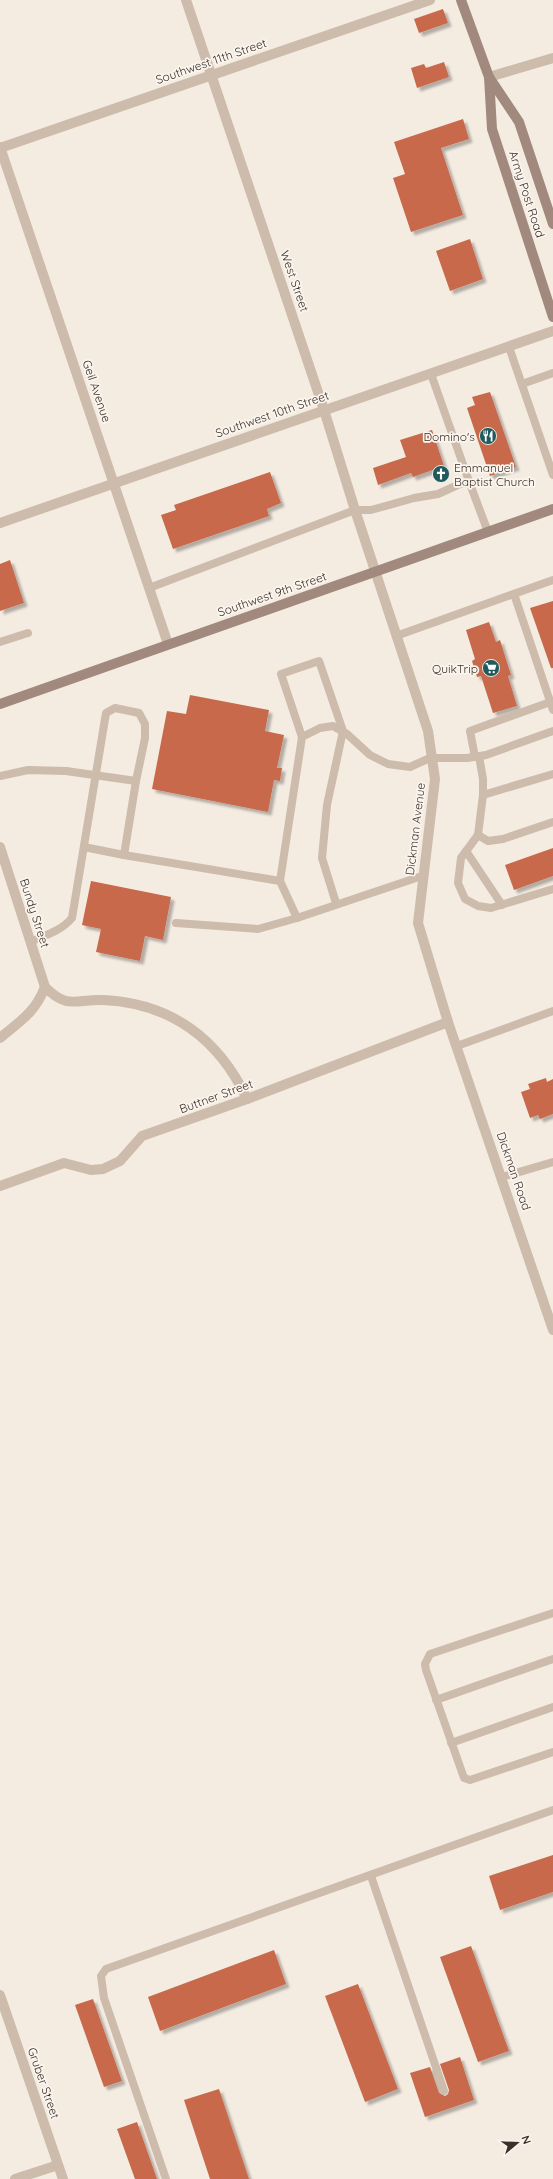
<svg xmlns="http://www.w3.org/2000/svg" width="553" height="2179" font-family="Quicksand,sans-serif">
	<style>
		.building { fill: #c8694b; filter: url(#shadow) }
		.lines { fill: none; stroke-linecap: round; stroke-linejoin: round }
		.lane { stroke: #cdbbac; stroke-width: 8 }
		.street { stroke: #cdbbac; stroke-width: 10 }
		.secondary { stroke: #a18a7d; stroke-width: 10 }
		.labels { text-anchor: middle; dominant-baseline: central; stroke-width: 3.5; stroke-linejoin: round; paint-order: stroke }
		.street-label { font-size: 12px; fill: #3b302b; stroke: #fbf5ee }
		.poi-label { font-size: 12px; fill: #3b302b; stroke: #fbf5ee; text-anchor: end }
	</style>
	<defs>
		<filter id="shadow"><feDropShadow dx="3.5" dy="3.5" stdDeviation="1" flood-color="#0004"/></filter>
	</defs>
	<rect width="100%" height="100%" fill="#f4ebe1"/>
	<!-- building -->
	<g class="building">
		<polygon points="443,9 448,23 419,33 414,19"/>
		<polygon points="444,62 449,77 417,88 411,68 424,64 426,68"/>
		<polygon points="463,119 469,139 441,148 463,215 411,232 393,178 405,174 394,142"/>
		<polygon points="470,239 483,279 450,291 436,251"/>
		<polygon points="490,392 516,467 490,476 467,408 475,405 472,397"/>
		<polygon points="432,430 444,466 413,477 411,473 378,485 373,468 406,457 400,440"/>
		<polygon points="270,472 281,503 267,509 269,516 173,549 161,515 176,510 174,505"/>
		<polygon points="10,560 24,603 0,611 0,564"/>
		<polygon points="553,601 553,668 551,668 530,608"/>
		<polygon points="489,622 496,642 500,640 511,675 508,676 517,706 493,713 481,676 477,677 472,661 475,659 466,630"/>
		<polygon points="190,695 269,710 265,731 284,735 277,768 282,768 280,781 274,780 268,812 152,789 167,711 186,714"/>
		<polygon points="553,848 553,876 514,890 505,865"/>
		<polygon points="91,881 171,897 163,940 145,936 140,961 96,952 101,929 82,925"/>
		<polygon points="546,1078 547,1082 553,1079 553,1114 540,1119 538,1115 530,1118 521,1092 530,1089 528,1084"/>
		<polygon points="553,1855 553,1892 500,1910 489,1876"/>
		<polygon points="471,1946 509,2051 478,2062 440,1957"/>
		<polygon points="274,1950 286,1984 160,2031 148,1997"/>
		<polygon points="358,1984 398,2089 365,2102 325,1996"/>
		<polygon points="93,1999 122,2081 104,2087 75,2005"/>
		<polygon points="460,2057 474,2100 425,2117 410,2073 430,2067 439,2093 445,2096 448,2094 449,2090 440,2064"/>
		<polygon points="219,2089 249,2179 210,2179 184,2100"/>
		<polygon points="137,2122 157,2179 135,2179 117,2129"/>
	</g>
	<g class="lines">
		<!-- lane -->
		<g class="lane">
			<polyline points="509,347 553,475"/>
			<polyline points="431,374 470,484"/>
			<polyline points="522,384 553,373"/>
			<polyline points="149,588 355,510 371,510 414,498 438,494 462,483 470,484 488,532"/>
			<polyline points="514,594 553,710"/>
			<polyline points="396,636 553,580"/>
			<polyline points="0,642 28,633"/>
			<polyline points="302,737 281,674 319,661 343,731 327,805 322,858 336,903"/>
			<polyline points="479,756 483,779 483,795 478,835 488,841 503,839 553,822"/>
			<polyline points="475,757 470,731 553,701"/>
			<polyline points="0,776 28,770 66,771 136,781 124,855 280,881 302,737 320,728 333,726 347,734 370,755 388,764 410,767 430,758 467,758 486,755 553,731"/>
			<polyline points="483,795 553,774"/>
			<polyline points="478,835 461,858 458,883 465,899 478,906 491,908 553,889"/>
			<polyline points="84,847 124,855"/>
			<polyline points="466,851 502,905"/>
			<polyline points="280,881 297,918 422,876"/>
			<polyline points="176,923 258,929 297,918"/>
			<path d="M30,942c16,-7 31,-11 42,-24l34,-205 9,-5 24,5 6,11v14l-9,43"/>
			<polyline points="457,1046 553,1011"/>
			<polyline points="502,1177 553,1162"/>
			<polyline points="553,1613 430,1654 425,1664 426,1670 464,1778 470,1780 553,1752"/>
			<polyline points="436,1700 553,1659"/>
			<polyline points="451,1743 553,1707"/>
			<polyline points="371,1876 444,2091"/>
			<polyline points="166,2179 104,1998 101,1976 106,1969 553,1810"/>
		</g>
		<!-- street -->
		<g class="street">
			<polyline points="186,0 324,410 355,510 428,731 435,779 418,923 448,1022 553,1330"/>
			<polyline points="489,77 553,58"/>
			<polyline points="0,147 168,644"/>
			<polyline points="0,148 430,0"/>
			<polyline points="0,523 553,331"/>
			<path d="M0,847l45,140c23,23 30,12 58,13 68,3 116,39 144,99"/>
			<path d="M0,1038c20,-17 35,-25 45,-51"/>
			<polyline points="0,1186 64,1163 91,1170 103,1169 120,1161 142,1136 247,1099 448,1022"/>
			<polyline points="0,1995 63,2179"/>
			<polyline points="15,2179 58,2165"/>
		</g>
		<!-- secondary -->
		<g class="secondary">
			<polyline points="461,0 489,77 519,122 553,224"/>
			<polyline points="489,77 492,129 553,317"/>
			<polyline points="0,704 553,509"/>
		</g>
	</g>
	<!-- icons -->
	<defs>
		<g id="restaurant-disc" transform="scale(0.9)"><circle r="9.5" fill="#1f5a5e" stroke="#fbf5ee"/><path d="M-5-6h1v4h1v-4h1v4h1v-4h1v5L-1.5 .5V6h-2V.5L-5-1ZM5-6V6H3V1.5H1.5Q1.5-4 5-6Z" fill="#fff"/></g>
		<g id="church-disc" transform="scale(0.9)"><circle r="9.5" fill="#1f5a5e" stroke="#fbf5ee"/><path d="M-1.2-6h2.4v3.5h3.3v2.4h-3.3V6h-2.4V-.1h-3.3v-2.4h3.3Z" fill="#fff"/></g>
		<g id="supermarket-disc" transform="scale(0.9)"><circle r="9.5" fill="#1f5a5e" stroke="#fbf5ee"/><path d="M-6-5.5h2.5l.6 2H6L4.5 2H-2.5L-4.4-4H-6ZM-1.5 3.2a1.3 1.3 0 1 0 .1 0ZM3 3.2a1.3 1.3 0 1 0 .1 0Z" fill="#fff"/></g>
	</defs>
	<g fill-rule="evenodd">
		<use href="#restaurant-disc" x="488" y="436"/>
		<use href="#church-disc" x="441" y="474"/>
		<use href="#supermarket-disc" x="491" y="668"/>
	</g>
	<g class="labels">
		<!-- street labels -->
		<g class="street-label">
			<text transform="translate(211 61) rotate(-19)">Southwest 11th Street</text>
			<text transform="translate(527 194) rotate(72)">Army Post Road</text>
			<text transform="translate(295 281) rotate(71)">West Street</text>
			<text transform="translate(97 391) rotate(71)">Geil Avenue</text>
			<text transform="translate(272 414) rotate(-19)">Southwest 10th Street</text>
			<text transform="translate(272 594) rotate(-19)">Southwest 9th Street</text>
			<text transform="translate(415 829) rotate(-83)">Dickman Avenue</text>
			<text transform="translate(35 913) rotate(72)">Bundy Street</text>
			<text transform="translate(216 1096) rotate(-20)">Buttner Street</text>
			<text transform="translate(514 1171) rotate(71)">Dickman Road</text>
			<text transform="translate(44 2083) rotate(71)">Gruber Street</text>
		</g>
		<!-- poi labels -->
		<g class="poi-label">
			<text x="475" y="436">Domino's</text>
			<text x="454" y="467" text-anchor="start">Emmanuel<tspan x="454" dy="14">Baptist Church</tspan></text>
			<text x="478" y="668">QuikTrip</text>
		</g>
	</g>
	<!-- north arrow -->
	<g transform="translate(517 2143) rotate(71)" stroke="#fbf5ee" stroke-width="3" paint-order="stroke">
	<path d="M0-3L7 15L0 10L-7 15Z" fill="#3b302b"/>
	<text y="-6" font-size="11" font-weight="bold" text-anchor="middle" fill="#3b302b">N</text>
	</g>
</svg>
